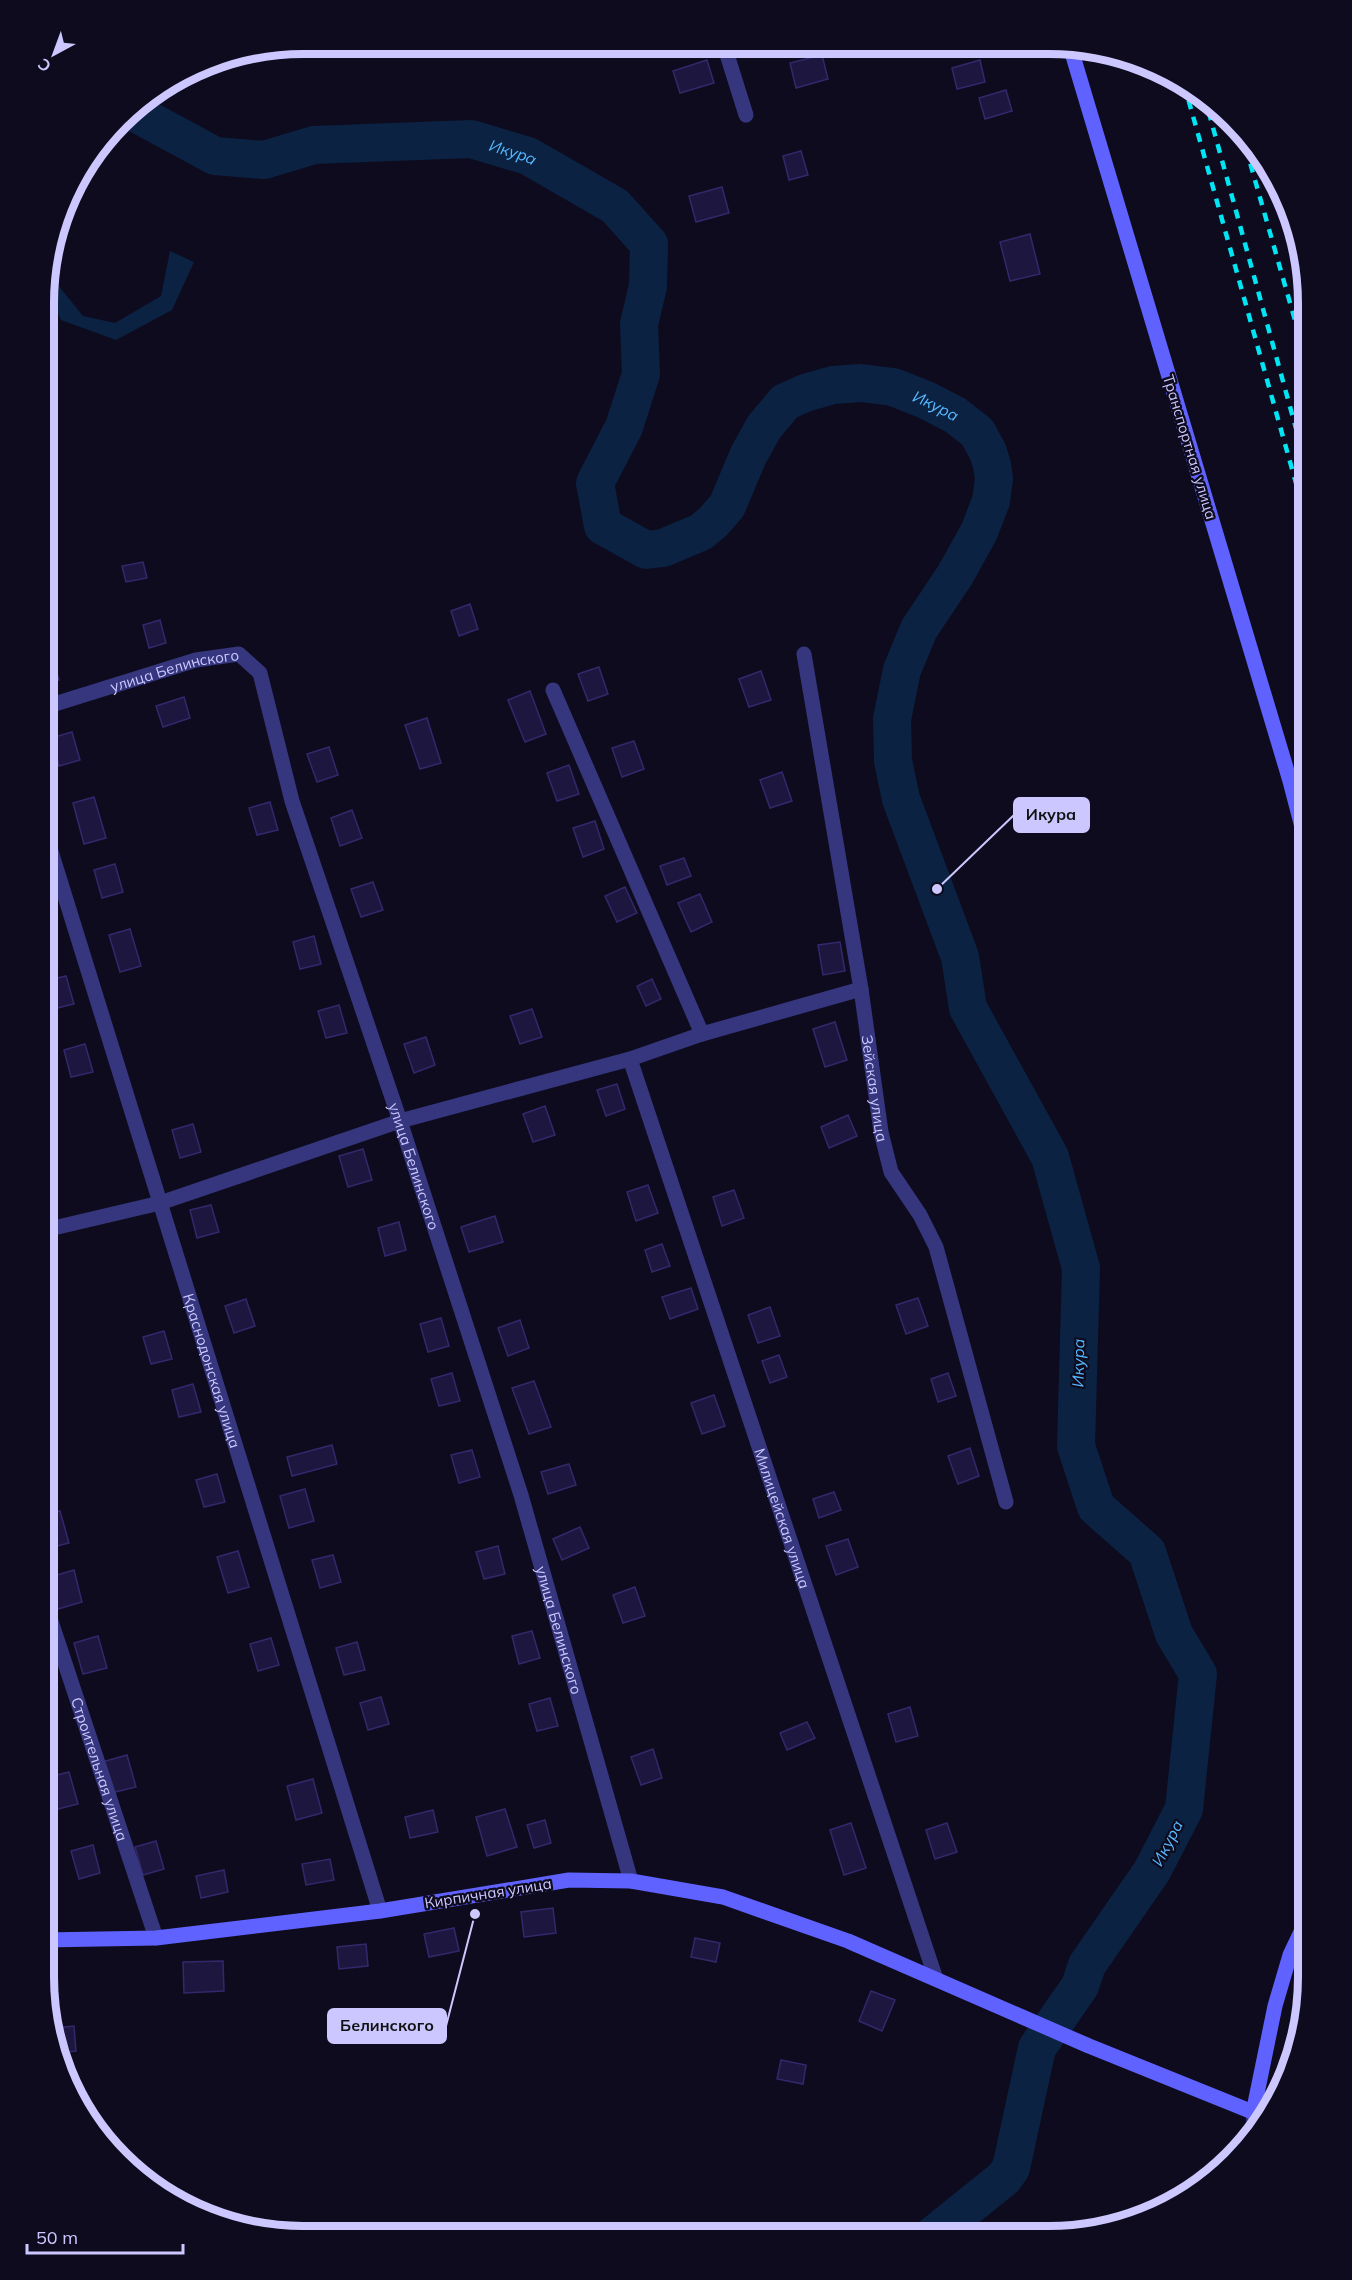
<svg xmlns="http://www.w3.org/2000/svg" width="1352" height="2280" font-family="Mulish,sans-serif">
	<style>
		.water { fill: #0b2242 }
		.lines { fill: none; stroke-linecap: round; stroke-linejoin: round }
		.river { stroke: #0b2242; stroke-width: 38 }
		.building { fill: #1d173f; stroke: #33286b; stroke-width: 1.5 }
		.street { stroke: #35367e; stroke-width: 15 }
		.secondary { stroke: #5f62ff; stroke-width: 15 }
		.rail { stroke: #00e5f3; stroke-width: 4.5; stroke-dasharray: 9 8; stroke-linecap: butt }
		.labels { text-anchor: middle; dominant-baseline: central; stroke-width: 4.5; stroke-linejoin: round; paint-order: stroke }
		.street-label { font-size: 15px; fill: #ccc8ff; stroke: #0e0b1e }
		.water-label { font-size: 16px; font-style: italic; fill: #56b8ff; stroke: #0e0b1e }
		.rim { fill: none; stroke: #ccc8ff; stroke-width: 8 }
		.leader { fill: none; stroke: #ccc8ff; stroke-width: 2 }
		.callout-dot { fill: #ccc8ff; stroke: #0e0b1e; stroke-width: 2 }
		.callout { fill: #ccc8ff; stroke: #ccc8ff; stroke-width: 2 }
		.callout-label { font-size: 16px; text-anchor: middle; font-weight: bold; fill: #111 }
	</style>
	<rect width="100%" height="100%" fill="#0e0b1e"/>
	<!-- water -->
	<path class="water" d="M170,251l24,11 -22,48 -56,30 -55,-20c-12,-25 -20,-37 -11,-65v20l33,41 32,7 46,-27z"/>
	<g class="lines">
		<!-- river -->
		<path class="river" id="s1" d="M130,110l85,46 49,4 50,-15 157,-6 57,17 87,50 34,38 -1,42 -9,38 2,50 -17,53 -29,56 8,43 43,24 17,-2 38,-16 12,-10 14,-16 21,-50 16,-29 21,-25 20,-9 28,-8 28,-2 32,4 33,13 29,15 22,17 11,20 4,13 2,14 -3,22 -12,31 -24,43 -36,54 -17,41 -10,49 1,42 8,38 59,158 8,51 82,149 31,111 -5,178 20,61 51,45 27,82 24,40 -14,135 -32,62 -65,94 -7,21 -43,62 -26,120 -7,10 -72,58"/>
	</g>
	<!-- building -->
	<g class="building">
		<polygon points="822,55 828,79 796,88 790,63"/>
		<polygon points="707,60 714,83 680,93 673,71"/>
		<polygon points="980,60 985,82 957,89 952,68"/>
		<polygon points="1006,90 1012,111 985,119 979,98"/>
		<polygon points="801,151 808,175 789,180 783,156"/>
		<polygon points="722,187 729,213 696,222 689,196"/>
		<polygon points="1030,234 1040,274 1010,281 1000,242"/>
		<polygon points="143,562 147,578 126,582 122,566"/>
		<polygon points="470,604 478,629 459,636 451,611"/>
		<polygon points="160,620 166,643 149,648 143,625"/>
		<polygon points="51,653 59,680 45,684 45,654"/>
		<polygon points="599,667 608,694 588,701 578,674"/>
		<polygon points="761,671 771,700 749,707 739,679"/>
		<polygon points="530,691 546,734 525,742 508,700"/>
		<polygon points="184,697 190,718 163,727 156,706"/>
		<polygon points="427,718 441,763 420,769 405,725"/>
		<polygon points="72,732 80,760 59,766 51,738"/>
		<polygon points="634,741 644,769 622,777 612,748"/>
		<polygon points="329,747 338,775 317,782 307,754"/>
		<polygon points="569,765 579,794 557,801 547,773"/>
		<polygon points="782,772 792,801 770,808 760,780"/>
		<polygon points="94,797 106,838 84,844 73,803"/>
		<polygon points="270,802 278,830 257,835 249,808"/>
		<polygon points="352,810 362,838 340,846 331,818"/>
		<polygon points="595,821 604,849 583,857 573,828"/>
		<polygon points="684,858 691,876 667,885 660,866"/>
		<polygon points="115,864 123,892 102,898 94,870"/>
		<polygon points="373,882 383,910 361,917 351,889"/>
		<polygon points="625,887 637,913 617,922 605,896"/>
		<polygon points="700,894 712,922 691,932 678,903"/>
		<polygon points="130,929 141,966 120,972 109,935"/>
		<polygon points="314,936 321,964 300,969 293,942"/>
		<polygon points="840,942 845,971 823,975 818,945"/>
		<polygon points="66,976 74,1004 53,1009 45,981"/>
		<polygon points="652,979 661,999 646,1006 637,986"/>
		<polygon points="339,1005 347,1033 326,1038 318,1011"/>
		<polygon points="532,1009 542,1037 520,1044 510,1016"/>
		<polygon points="835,1022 847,1060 825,1067 813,1029"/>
		<polygon points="426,1037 435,1065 414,1073 404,1044"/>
		<polygon points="85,1044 93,1072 71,1077 64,1050"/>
		<polygon points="617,1084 625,1109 606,1116 597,1090"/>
		<polygon points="545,1106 555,1135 533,1142 523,1114"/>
		<polygon points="848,1115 857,1136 829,1148 821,1127"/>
		<polygon points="193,1124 201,1152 180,1158 172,1130"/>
		<polygon points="363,1149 372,1180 348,1187 339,1156"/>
		<polygon points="648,1185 658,1213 636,1221 627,1192"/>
		<polygon points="734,1190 744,1218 722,1226 713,1197"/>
		<polygon points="211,1205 219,1232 197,1238 190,1210"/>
		<polygon points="495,1216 503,1242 469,1252 461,1227"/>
		<polygon points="399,1222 406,1250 385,1256 378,1228"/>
		<polygon points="662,1244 670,1266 652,1272 645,1250"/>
		<polygon points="691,1288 698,1309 670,1319 662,1297"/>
		<polygon points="918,1298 928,1326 906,1334 896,1305"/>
		<polygon points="246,1299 255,1326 234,1333 225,1306"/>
		<polygon points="770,1307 780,1336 758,1343 748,1315"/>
		<polygon points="441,1318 449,1346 428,1352 420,1324"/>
		<polygon points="520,1320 529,1348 508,1356 498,1328"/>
		<polygon points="164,1331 172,1359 151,1364 143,1337"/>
		<polygon points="779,1355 787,1377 770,1383 762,1361"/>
		<polygon points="452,1373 460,1401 439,1406 431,1379"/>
		<polygon points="948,1373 956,1396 938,1402 931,1379"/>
		<polygon points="534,1381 551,1427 529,1434 512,1388"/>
		<polygon points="193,1384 201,1412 179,1417 172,1390"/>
		<polygon points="714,1395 725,1426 702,1434 691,1403"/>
		<polygon points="332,1445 337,1464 292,1476 287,1457"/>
		<polygon points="970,1448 979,1476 958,1484 948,1456"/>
		<polygon points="472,1450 480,1477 459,1483 451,1455"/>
		<polygon points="569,1464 576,1485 548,1494 541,1472"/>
		<polygon points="217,1474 225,1502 204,1507 196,1480"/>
		<polygon points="305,1489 314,1521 289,1528 280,1496"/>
		<polygon points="834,1492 841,1510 819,1518 813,1499"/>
		<polygon points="60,1511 69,1543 45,1549 44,1515"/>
		<polygon points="580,1527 589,1548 562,1560 553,1539"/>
		<polygon points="848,1539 858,1567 836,1575 826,1546"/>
		<polygon points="498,1546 505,1574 484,1579 476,1552"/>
		<polygon points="238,1551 249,1587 228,1593 217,1557"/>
		<polygon points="333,1555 341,1582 320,1588 312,1560"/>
		<polygon points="74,1570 82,1602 58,1609 50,1577"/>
		<polygon points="635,1587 645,1616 623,1623 613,1595"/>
		<polygon points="532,1631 540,1658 519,1664 512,1636"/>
		<polygon points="98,1636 107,1668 83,1674 74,1643"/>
		<polygon points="271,1638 279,1665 258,1671 250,1644"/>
		<polygon points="357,1642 365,1670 344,1675 336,1648"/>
		<polygon points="381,1697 389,1724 368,1730 360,1703"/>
		<polygon points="550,1698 558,1726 537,1731 529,1704"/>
		<polygon points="44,1703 54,1735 44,1737"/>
		<polygon points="910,1707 918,1736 896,1742 888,1714"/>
		<polygon points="807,1722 815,1738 787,1750 780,1733"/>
		<polygon points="653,1749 662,1778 641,1785 631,1757"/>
		<polygon points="127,1755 136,1787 111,1793 102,1762"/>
		<polygon points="69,1772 78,1804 54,1810 45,1778"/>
		<polygon points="313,1779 322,1813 296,1820 287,1786"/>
		<polygon points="505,1809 517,1847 487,1856 476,1817"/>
		<polygon points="433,1810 438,1832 410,1838 405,1817"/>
		<polygon points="545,1820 551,1843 534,1848 527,1825"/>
		<polygon points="851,1823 866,1868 844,1875 830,1830"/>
		<polygon points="947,1823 957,1852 935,1859 926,1830"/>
		<polygon points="156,1841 164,1869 143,1875 135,1847"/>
		<polygon points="93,1845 100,1873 79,1879 71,1851"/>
		<polygon points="330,1859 334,1880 306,1885 302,1864"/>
		<polygon points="224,1870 228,1892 201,1898 196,1876"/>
		<polygon points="553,1908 556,1933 524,1937 521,1912"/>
		<polygon points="454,1928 459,1951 429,1957 424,1934"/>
		<polygon points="695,1938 720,1943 716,1962 691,1957"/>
		<polygon points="366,1944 368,1966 339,1969 337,1947"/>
		<polygon points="223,1961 224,1991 184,1993 183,1962"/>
		<polygon points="871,1991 895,2000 882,2031 859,2021"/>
		<polygon points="74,2026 76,2051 58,2053 55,2028"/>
		<polygon points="781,2060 806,2065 803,2084 777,2079"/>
	</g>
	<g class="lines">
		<!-- street -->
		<g class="street">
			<polyline points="724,45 746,115"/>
			<path id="s2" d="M804,654l57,335 20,143 10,40 29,43 16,32 70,255"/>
			<polyline points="553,690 702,1034"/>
			<path id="s3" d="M45,707l151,-47 43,-6 21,19 32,128 108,320 121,374 110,386"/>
			<path id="s4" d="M45,832l335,1079"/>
			<path id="s5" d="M630,1059l306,920"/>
			<polyline points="45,1230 160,1203 400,1121 630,1059 702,1034 861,989"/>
			<path id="s6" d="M44,1600l112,338"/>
			<polyline points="1253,2113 1255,2135"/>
		</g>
		<!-- secondary -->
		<g class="secondary">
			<polyline points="1070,46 1290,781 1308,850"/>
			<polyline points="44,1940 156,1938 380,1911 569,1880 631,1881 723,1897 848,1941 1089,2046 1265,2117"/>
			<polyline points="1253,2113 1275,2006 1290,1955 1308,1917"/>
		</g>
		<!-- rail -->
		<g class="rail">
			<polyline points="1184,84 1308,526"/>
			<polyline points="1204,95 1308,472"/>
			<polyline points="1241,131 1308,366"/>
		</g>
	</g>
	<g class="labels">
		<!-- street labels -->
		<g class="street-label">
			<text transform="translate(1190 447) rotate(73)">Транспортная улица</text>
			<text stroke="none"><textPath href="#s3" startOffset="135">улица Белинского</textPath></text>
			<text stroke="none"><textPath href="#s2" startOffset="440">Зейская улица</textPath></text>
			<text stroke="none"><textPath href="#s3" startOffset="747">улица Белинского</textPath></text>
			<text stroke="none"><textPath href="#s4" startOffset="564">Краснодонская улица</textPath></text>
			<text stroke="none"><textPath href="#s5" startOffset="484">Милицейская улица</textPath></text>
			<text stroke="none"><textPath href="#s3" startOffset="1233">улица Белинского</textPath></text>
			<text stroke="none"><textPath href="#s6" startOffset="178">Строительная улица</textPath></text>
			<text transform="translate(488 1893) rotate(-9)">Кирпичная улица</text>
		</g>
		<!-- water labels -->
		<g class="water-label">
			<text stroke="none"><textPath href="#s1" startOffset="399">Икура</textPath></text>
			<text stroke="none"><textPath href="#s1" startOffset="1282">Икура</textPath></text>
			<text transform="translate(1078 1363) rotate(-89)">Икура</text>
			<text transform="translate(1167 1843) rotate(-63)">Икура</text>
		</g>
	</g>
	<!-- crop -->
	<path d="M0 0H1352V2280H0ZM303 54H1049A249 249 0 0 1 1298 303V1977A249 249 0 0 1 1049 2226H303A249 249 0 0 1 54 1977V303A249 249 0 0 1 303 54Z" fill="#0e0b1e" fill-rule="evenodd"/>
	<path class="rim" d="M303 54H1049A249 249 0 0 1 1298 303V1977A249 249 0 0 1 1049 2226H303A249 249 0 0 1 54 1977V303A249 249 0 0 1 303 54Z"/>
	<!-- callouts -->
	<path class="leader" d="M937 889L1014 815M475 1914L446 2026"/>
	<g class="callout-dot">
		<circle cx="937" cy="889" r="6"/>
		<circle cx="475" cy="1914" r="6"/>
	</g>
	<g class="callout">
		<rect x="1014" y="798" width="75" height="34" rx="6"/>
		<rect x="328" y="2009" width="118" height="34" rx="6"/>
	</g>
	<g class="callout-label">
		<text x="1051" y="820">Икура</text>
		<text x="387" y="2031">Белинского</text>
	</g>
	<!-- north arrow -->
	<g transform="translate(54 54) rotate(221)" stroke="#0e0b1e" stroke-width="4.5" paint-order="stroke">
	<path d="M0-4.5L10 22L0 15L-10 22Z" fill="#ccc8ff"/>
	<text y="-9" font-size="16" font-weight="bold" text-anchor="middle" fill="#ccc8ff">С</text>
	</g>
	<!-- scale -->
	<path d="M27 2244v9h156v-9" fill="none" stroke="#ccc8ff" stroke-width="3"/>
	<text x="36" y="2244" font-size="18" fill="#ccc8ff" stroke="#0e0b1e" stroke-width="4.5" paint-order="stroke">50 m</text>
</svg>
